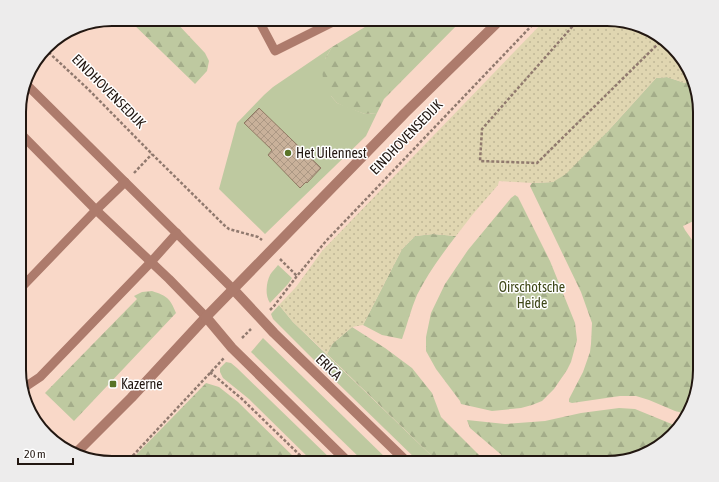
<svg xmlns="http://www.w3.org/2000/svg" width="719" height="482" font-family="'Asap Condensed',sans-serif">
	<style>
		.green { fill: #bec9a0 }
		.forest { fill: url(#forest-firs) }
		.sand { fill: url(#sand-dots) }
		.building { fill: url(#building-cross-hatch); stroke: #917a64 }
		.lines { fill: none; stroke-linecap: round; stroke-linejoin: round }
		.path { stroke: #90796e; stroke-width: 2.5; stroke-dasharray: 3 2; stroke-linecap: butt }
		.service { stroke: #ad7b6c; stroke-width: 9 }
		.minor { stroke: #ad7b6c; stroke-width: 10 }
		.tertiary { stroke: #ad7b6c; stroke-width: 10 }
		.poi-dot { fill: #597427; stroke: #fff; stroke-width: 1.5 }
		.labels { text-anchor: middle; dominant-baseline: central; stroke-width: 3; stroke-linejoin: round; paint-order: stroke }
		.street-label { font-size: 14px; fill: #221711; stroke: #fff }
		.poi-label { font-size: 14px; fill: #221711; stroke: #fff; text-anchor: start }
		.park-label { font-size: 14px; fill: #3f4819; stroke: #fff }
		.rim { fill: none; stroke: #221711; stroke-width: 2 }
	</style>
	<defs>
		<pattern id="forest-firs" width="22" height="20" patternUnits="userSpaceOnUse"><rect width="22" height="20" fill="#bec9a0"/><path d="M5 1l3.5 6h-7zM16 11l3.5 6h-7z" fill="#a3ac89"/></pattern>
		<pattern id="sand-dots" width="8" height="8" patternUnits="userSpaceOnUse"><rect width="8" height="8" fill="#e0d6b1"/><path d="M2 2h.1M6 6h.1" fill="none" stroke="#c0b797" stroke-width="1.8" stroke-linecap="round"/></pattern>
		<pattern id="building-cross-hatch" width="8" height="8" patternUnits="userSpaceOnUse"><rect width="8" height="8" fill="#c9b19a"/><path d="M0 0l8 8M0 8l8-8" fill="none" stroke="#ac9884"/></pattern>
	</defs>
	<rect width="100%" height="100%" fill="#f9d8c8"/>
	<!-- green -->
	<g class="green">
		<polygon points="332,47 325,59 331,96 337,103 365,114 377,113 366,136 265,234 219,189 237,123 264,95 273,87"/>
		<path d="M278,265l14,13 -4,6 -18,19c-5,-7 -4,-20 0,-28 2,-4 6,-7 8,-10z"/>
		<polygon points="279,305 293,322 439,463 420,463 316,362 273,319 271,314"/>
		<polygon points="263,338 391,463 365,463 251,352"/>
		<polygon points="226,362 231,363 237,368 335,463 314,463 249,399 223,378 220,372 220,368"/>
	</g>
	<!-- forest -->
	<g class="forest">
		<polygon points="128,19 173,19 205,53 209,61 207,71 195,84"/>
		<polygon points="378,19 463,19 384,99 377,113 365,114 345,107 337,103 331,96 326,93 323,79 322,68 325,59 332,47"/>
		<polygon points="691,76 700,106 700,218 683,226 685,230 700,251 700,376 687,414 675,411 649,400 636,396 620,396 572,403 569,402 569,399 583,372 590,352 591,344 592,323 581,292 530,186 532,183 553,182 608,131 656,78 667,77 685,83"/>
		<polygon points="515,195 518,197 550,261 575,323 577,340 571,362 567,370 554,389 542,401 532,405 521,408 492,411 461,404 460,401 436,369 426,351 426,337 431,313 445,284 468,250 511,198"/>
		<path d="M433,234l23,2c-14,18 -29,39 -39,59 -6,14 -10,30 -15,44l-20,-4 -19,-10 39,-76 13,-13z"/>
		<path d="M152,291c15,5 18,7 24,22l-102,108 -29,-28 92,-94 -3,-3 8,-4z"/>
		<polygon points="352,327 385,348 412,368 432,393 441,417 487,463 439,463 327,354 332,344"/>
		<polygon points="206,383 219,387 238,402 298,461 298,463 128,463"/>
		<polygon points="619,408 635,409 679,427 653,451 613,463 511,463 470,428 467,420 505,424 545,421 581,413"/>
		<polygon points="29,409 60,439 56,443 32,417"/>
	</g>
	<!-- sand -->
	<polygon class="sand" points="546,19 607,19 659,35 688,66 691,76 685,83 667,77 656,78 608,131 566,174 553,182 532,183 499,181 498,185 473,214 456,236 433,234 415,236 402,249 363,325 352,327 332,344 327,354 293,322 279,305 296,287 322,251"/>
	<!-- building -->
	<polygon class="building" points="259,108 321,168 307,183 306,182 300,188 268,155 272,150 244,123"/>
	<g class="lines">
		<!-- path -->
		<g class="path">
			<polyline points="579,19 482,129 480,161 537,163 663,39"/>
			<polyline points="45,49 88,89 152,154 224,225 229,229 258,237 262,240"/>
			<polyline points="134,173 152,154"/>
			<polyline points="280,259 297,276"/>
			<polyline points="270,310 274,306 297,276 326,241 538,19"/>
			<polyline points="242,338 251,329"/>
			<polyline points="210,372 242,399 308,463"/>
			<polyline points="126,463 224,358"/>
		</g>
		<!-- service -->
		<g class="service">
			<polyline points="258,19 275,51 339,19"/>
			<polyline points="25,83 233,289"/>
			<polyline points="20,133 96,210 169,279 206,317"/>
			<polyline points="20,289 96,210 125,182"/>
			<polyline points="22,389 40,377 151,262 177,233"/>
		</g>
		<!-- minor -->
		<polyline class="minor" points="77,452 131,398 206,317"/>
		<!-- tertiary -->
		<g class="tertiary">
			<polyline points="233,289 274,333 408,463"/>
			<polyline points="349,463 232,348 206,317 405,113 501,19"/>
		</g>
	</g>
	<!-- markers -->
	<g class="poi-dot">
		<circle cx="288" cy="153" r="4"/>
		<rect x="109" y="380" width="8" height="8" rx="2"/>
	</g>
	<g class="labels">
		<!-- street labels -->
		<g class="street-label">
			<text transform="translate(109 91) rotate(45)">EINDHOVENSEDIJK</text>
			<text transform="translate(406 137) rotate(-46)">EINDHOVENSEDIJK</text>
			<text transform="translate(329 367) rotate(44)">ERICA</text>
		</g>
		<!-- poi labels -->
		<g class="poi-label">
			<text x="296" y="153">Het Uilennest</text>
			<text x="121" y="384">Kazerne</text>
		</g>
		<!-- park labels -->
		<g class="park-label">
			<text x="532" y="287">Oirschotsche<tspan x="532" dy="16">Heide</tspan></text>
		</g>
	</g>
	<!-- crop -->
	<path d="M0 0H719V482H0ZM112 26H607A86 86 0 0 1 693 112V370A86 86 0 0 1 607 456H112A86 86 0 0 1 26 370V112A86 86 0 0 1 112 26Z" fill="#edecec" fill-rule="evenodd"/>
	<path class="rim" d="M112 26H607A86 86 0 0 1 693 112V370A86 86 0 0 1 607 456H112A86 86 0 0 1 26 370V112A86 86 0 0 1 112 26Z"/>
	<!-- scale -->
	<path d="M18 458v6h55v-6" fill="none" stroke="#221711" stroke-width="2"/>
	<text x="24" y="458" font-size="12" fill="#221711" stroke="#ffffff" stroke-width="3" paint-order="stroke">20 m</text>
</svg>
